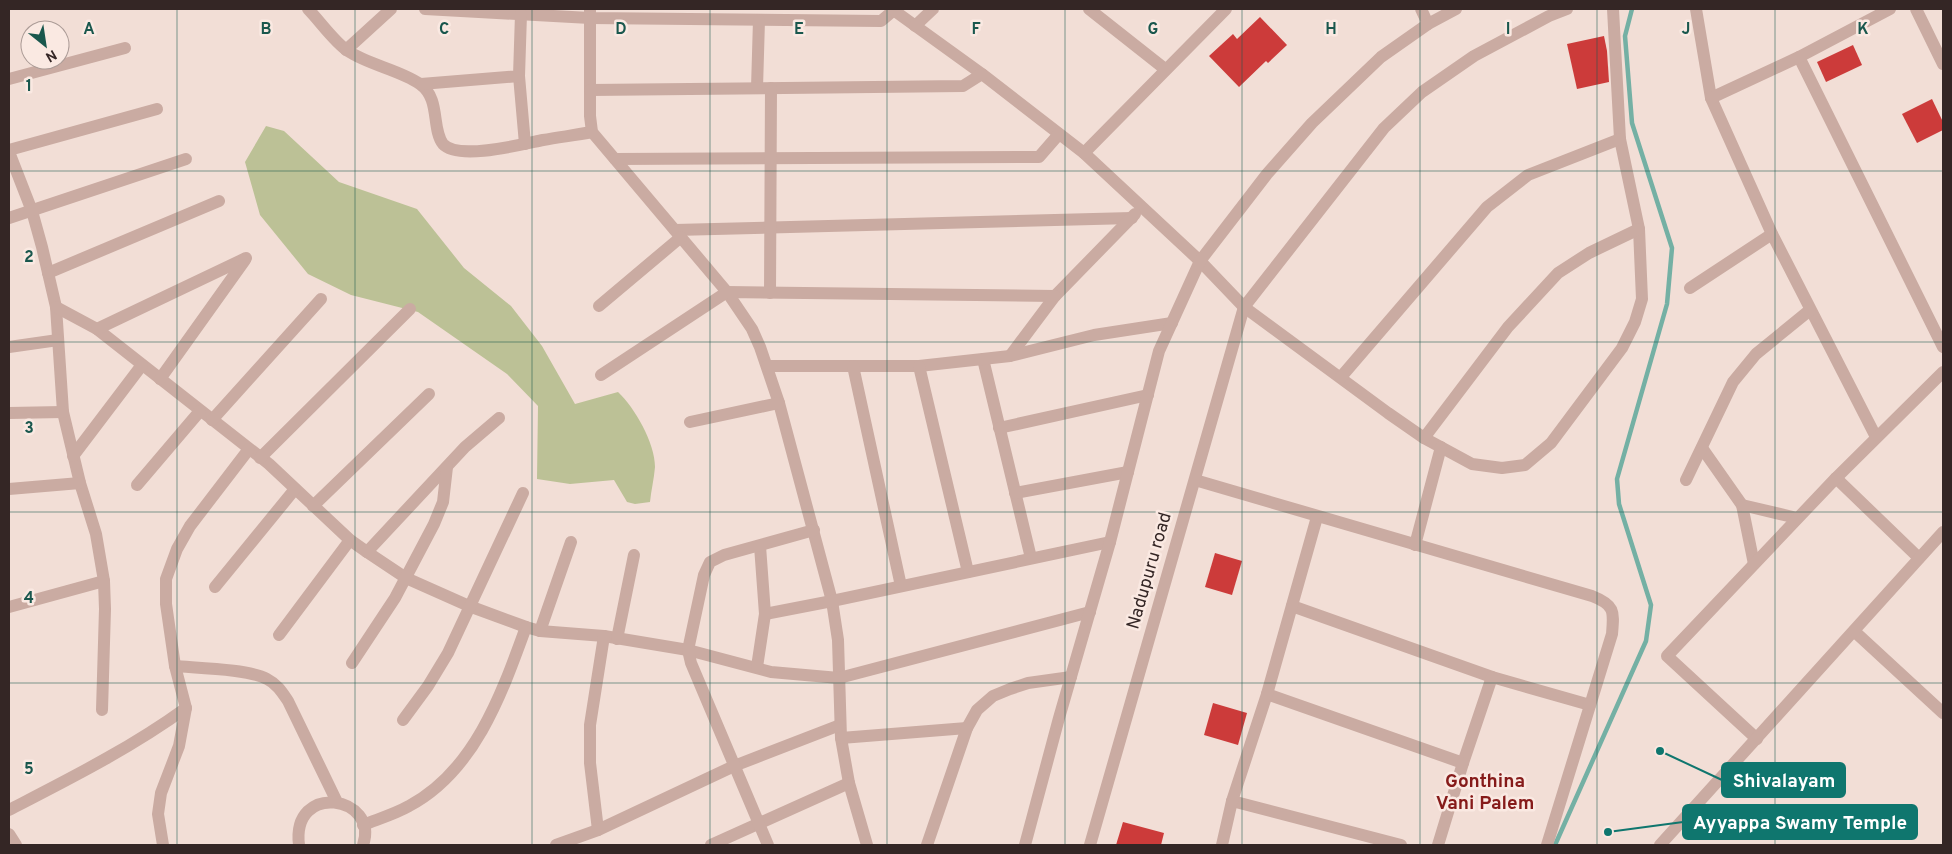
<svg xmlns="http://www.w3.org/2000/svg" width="1952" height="854" font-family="Overpass,sans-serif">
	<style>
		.green { fill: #bcc196 }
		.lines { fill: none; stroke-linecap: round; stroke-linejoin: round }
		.stream { stroke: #74b0a4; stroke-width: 4.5 }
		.building { fill: #cc3b3a }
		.minor { stroke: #caaba2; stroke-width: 12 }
		.grid { fill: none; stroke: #19574d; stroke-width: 1; stroke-opacity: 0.55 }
		.labels { text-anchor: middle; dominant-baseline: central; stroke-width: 5; stroke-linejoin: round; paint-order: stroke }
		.street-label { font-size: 18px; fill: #342625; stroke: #fae9e2 }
		.neighbourhood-label { font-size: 19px; font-weight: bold; fill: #861b1a; stroke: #fae9e2 }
		.grid-label { font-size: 16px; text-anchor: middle; font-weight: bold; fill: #19574d; stroke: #fae9e2; stroke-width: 5; stroke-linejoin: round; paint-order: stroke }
		.leader { fill: none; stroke: #0f766e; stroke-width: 2 }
		.callout-dot { fill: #0f766e; stroke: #fae9e2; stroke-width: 2 }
		.callout { fill: #0f766e; stroke: #0f766e; stroke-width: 2 }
		.callout-label { font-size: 19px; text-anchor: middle; font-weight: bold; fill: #fff }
	</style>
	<rect width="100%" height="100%" fill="#f2ded6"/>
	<!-- green -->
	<path class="green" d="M266,126l18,5 55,51 78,27 47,59 47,38 31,40 33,58 43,-12c17,16 37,51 37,75 -1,12 -4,24 -5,35l-15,2 -8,-2 -13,-22 -44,4 -33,-5 1,-73 -31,-32 -89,-62 -67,-17 -43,-21 -48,-59 -15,-53z"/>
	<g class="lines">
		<!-- stream -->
		<polyline class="stream" points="1555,845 1646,641 1651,605 1619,504 1617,479 1667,304 1672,248 1632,123 1625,36 1632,9"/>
	</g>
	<!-- building -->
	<g class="building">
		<polygon points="1260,17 1287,45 1268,63 1266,61 1239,87 1209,56 1233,34 1237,39"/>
		<polygon points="1604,36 1607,51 1609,82 1577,89 1567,44"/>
		<polygon points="1853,45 1862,65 1826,82 1817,62"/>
		<polygon points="1932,99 1943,122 1943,130 1917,143 1902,114"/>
		<polygon points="1215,553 1242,561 1232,595 1205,587"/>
		<polygon points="1213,703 1247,713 1238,745 1204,735"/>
		<polygon points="1123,822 1164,833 1161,845 1116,845"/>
	</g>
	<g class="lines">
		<!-- minor -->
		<g class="minor">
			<path d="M308,9c11,11 27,34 40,42 21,14 52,19 72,33 21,15 11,44 23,60 15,17 80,0 100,-4 17,-3 33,-5 49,-8"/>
			<polyline points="425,9 590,18 881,21 894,10"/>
			<polyline points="590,9 590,116 592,132 727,292 752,329 760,347 779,403 832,601 838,640 841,738 849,783 867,845"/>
			<polyline points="892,9 982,74 1084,153 1200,261 1244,307 1388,413 1424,438 1472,464 1502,468 1525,465 1551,443 1622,348 1635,322 1642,299 1639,229 1620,139 1613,9"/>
			<polyline points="1089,9 1165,69"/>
			<polyline points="1421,9 1428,24"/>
			<polyline points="1696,9 1711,98 1772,234 1876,437"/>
			<polyline points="1916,9 1943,64"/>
			<polyline points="915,26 933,9"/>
			<polyline points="346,50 391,9"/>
			<polyline points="1799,57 1943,347"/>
			<polyline points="519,76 525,144"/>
			<polyline points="9,79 125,48"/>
			<polyline points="421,84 519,76 521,14"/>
			<polyline points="757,88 759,20"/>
			<polyline points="590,90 963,86 982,74"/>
			<polyline points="1711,98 1799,57 1890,9"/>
			<polyline points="9,150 157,109"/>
			<polyline points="9,152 32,211 42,247 56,307 63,412 80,483 96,534 104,581 9,607"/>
			<polyline points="1084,153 1226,9"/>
			<polyline points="615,159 1039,157 1059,134"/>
			<polyline points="9,218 186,159"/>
			<polyline points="675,230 1132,218"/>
			<polyline points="48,273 219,201"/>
			<polyline points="1690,288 1772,234"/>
			<polyline points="770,293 771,88"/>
			<polyline points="599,306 681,237"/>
			<polyline points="56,307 97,329 269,464 350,540 367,552 406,578 469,606 526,627 540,631 604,636 688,650 771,672 839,678 1090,612"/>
			<polyline points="97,329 246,258"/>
			<polyline points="9,347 58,340"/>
			<polyline points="1010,356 1055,296 1135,214"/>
			<polyline points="983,359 1031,558"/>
			<polyline points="767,366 919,366 1010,356 1094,335 1172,323"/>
			<polyline points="853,366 901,586"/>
			<polyline points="919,366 968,572"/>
			<polyline points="601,375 727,292 1055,296"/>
			<polyline points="1341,377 1487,207 1528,175 1620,139"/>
			<polyline points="160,379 245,260"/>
			<polyline points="9,413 63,412"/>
			<polyline points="212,420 321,299"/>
			<polyline points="690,422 779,403"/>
			<polyline points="999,428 1148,395"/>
			<polyline points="1424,438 1508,327 1558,273 1589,253 1639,229"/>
			<polyline points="1702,448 1742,505 1754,564"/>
			<polyline points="73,456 142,365"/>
			<polyline points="260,458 410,309"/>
			<polyline points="1836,478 1919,558"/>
			<path d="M1195,480l397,116c23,9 22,15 20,38l-65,211"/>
			<polyline points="1686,480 1733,382 1756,354 1810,310"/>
			<polyline points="137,485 200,411"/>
			<polyline points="9,489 80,483"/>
			<polyline points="1015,493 1128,472"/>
			<polyline points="1742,505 1797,518"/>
			<polyline points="313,506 429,394"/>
			<polyline points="1415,545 1441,447"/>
			<polyline points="367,552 465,447 499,418"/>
			<polyline points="215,587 295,489"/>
			<polyline points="1292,606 1492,677"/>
			<polyline points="765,614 832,601 1110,542"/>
			<polyline points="540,631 571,542"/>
			<polyline points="1854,631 1943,713"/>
			<polyline points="279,635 350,540"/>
			<polyline points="617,639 634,555"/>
			<polyline points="352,663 395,598 434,524 443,502 447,467"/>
			<path d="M175,666c22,2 74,3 92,13 10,5 15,13 21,22l49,101"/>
			<polyline points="757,667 765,614 760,546"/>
			<polyline points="1267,694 1463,763 1492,677 1590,705"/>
			<polyline points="102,710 105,609 104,581"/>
			<polyline points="403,720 428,686 448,653 523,493"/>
			<polyline points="841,738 967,728"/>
			<polyline points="1757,739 1667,656 1836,478 1943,372"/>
			<polyline points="1232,801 1401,845"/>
			<path d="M9,810c60,-31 122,-62 177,-102"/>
			<path d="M363,825c15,-6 32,-11 46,-19 66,-35 93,-113 117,-179"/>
			<polyline points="598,830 590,763 590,725 604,636"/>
			<polyline points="9,834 16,845"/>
			<polyline points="163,845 158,814 161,793 179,746 186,708 175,666 166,604 166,579 177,549 190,526 249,449"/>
			<path d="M299,845c-8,-64 81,-49 64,0"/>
			<polyline points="556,845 598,830 734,766 840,725"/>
			<polyline points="711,845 849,783"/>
			<polyline points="768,845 691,663 688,650 704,575 710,562 724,555 814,530"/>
			<polyline points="927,845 967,728 977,710 993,696 1010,689 1028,683 1071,677"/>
			<polyline points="1025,845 1059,718 1110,542 1159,351 1200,261 1267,174 1312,123 1381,57 1428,24 1456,9"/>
			<polyline points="1090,845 1244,307 1384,128 1422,92 1474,56 1549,16 1567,9"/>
			<polyline points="1222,845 1232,801 1267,694 1317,517"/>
			<polyline points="1438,845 1463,763"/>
			<polyline points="1660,845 1943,532"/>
		</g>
	</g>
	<!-- grid -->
	<path class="grid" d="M177,9v836M355,9v836M532,9v836M710,9v836M887,9v836M1065,9v836M1242,9v836M1420,9v836M1597,9v836M1775,9v836M9,171h1934M9,342h1934M9,512h1934M9,683h1934"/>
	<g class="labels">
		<!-- street labels -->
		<g class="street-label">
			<text transform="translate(1150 571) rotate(-74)">Nadupuru road</text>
		</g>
		<!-- neighbourhood labels -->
		<g class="neighbourhood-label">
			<text x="1485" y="782">Gonthina<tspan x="1485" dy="22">Vani Palem</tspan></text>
		</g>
	</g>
	<g class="grid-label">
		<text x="89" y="34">A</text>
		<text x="266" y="34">B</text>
		<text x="444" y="34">C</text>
		<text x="621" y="34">D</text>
		<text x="799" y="34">E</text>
		<text x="976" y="34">F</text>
		<text x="1153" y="34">G</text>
		<text x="1331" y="34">H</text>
		<text x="1508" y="34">I</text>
		<text x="1686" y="34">J</text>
		<text x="1863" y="34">K</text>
		<text x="29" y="91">1</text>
		<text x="29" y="262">2</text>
		<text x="29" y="433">3</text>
		<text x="29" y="603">4</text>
		<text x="29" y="774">5</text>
	</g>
	<!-- callouts -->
	<path class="leader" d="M1660 751L1722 780M1608 832L1683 822"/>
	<g class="callout-dot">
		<circle cx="1660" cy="751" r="5"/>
		<circle cx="1608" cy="832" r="5"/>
	</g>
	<g class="callout">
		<rect x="1722" y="763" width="123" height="34" rx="5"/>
		<rect x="1683" y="805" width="234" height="34" rx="5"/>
	</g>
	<g class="callout-label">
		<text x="1784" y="787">Shivalayam</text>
		<text x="1800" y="829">Ayyappa Swamy Temple</text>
	</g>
	<!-- border -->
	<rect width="1952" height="854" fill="none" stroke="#342625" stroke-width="20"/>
	<!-- north arrow -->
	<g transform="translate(45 45) rotate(150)"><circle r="24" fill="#fae9e2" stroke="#ab9b96"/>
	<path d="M0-4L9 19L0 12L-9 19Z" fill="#19574d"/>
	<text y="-8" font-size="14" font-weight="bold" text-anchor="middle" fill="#342625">N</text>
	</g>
</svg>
